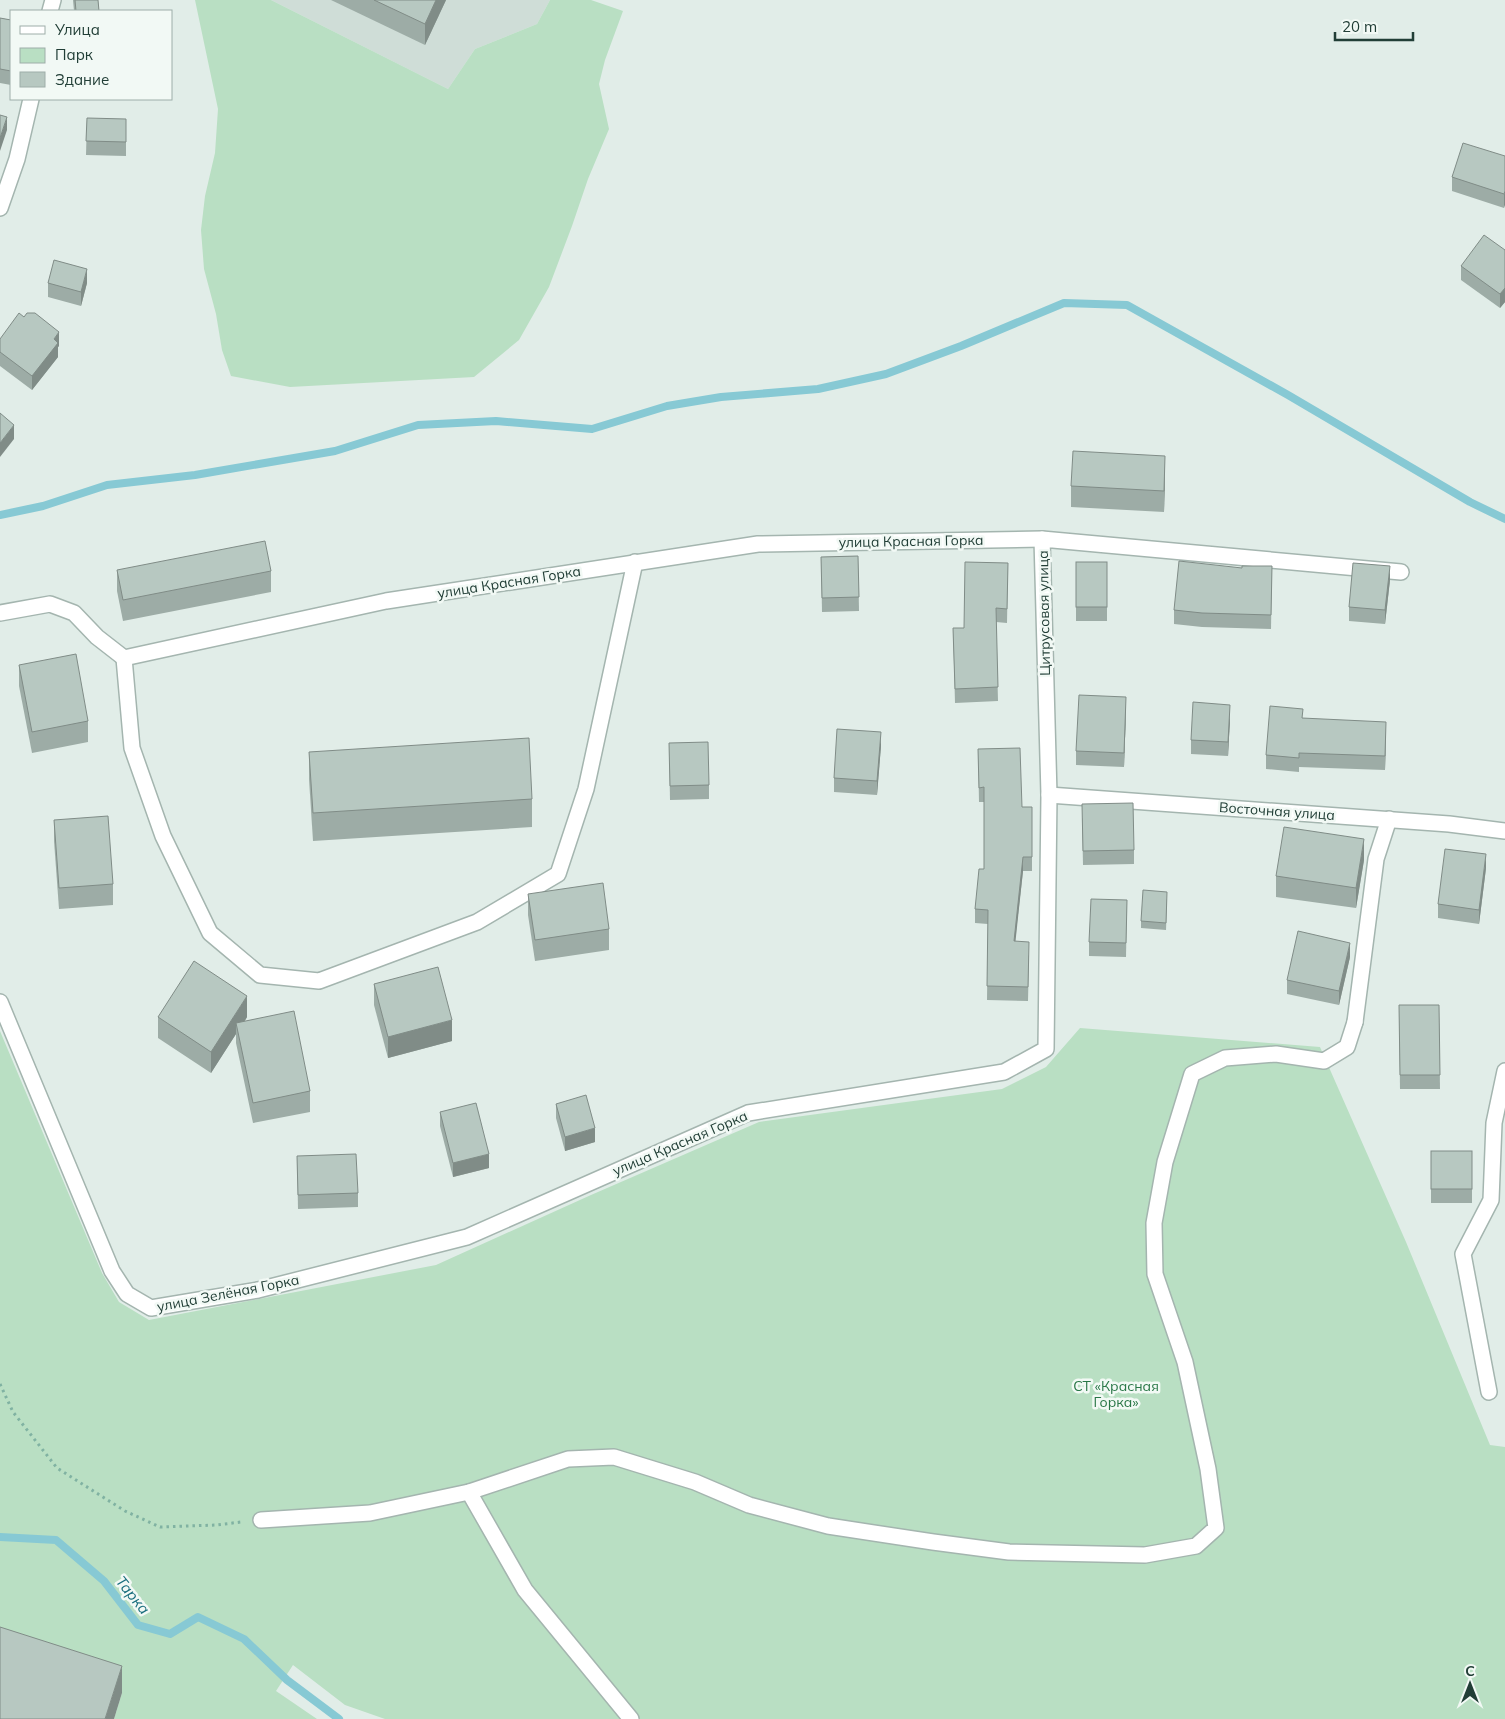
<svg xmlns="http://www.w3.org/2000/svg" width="1505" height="1719" font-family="Mulish,sans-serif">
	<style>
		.built { fill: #cfddd7 }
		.green { fill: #b9dfc3 }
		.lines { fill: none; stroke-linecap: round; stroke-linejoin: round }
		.stream { stroke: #87c9d4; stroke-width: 8 }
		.service-casing { stroke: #a4b5af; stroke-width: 18 }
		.minor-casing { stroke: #a4b5af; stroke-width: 18 }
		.path { stroke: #80b2a2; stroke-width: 3; stroke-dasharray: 2.5 4; stroke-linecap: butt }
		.service { stroke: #fff; stroke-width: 15 }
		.minor { stroke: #fff; stroke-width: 15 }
		.wall { fill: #9daca6 }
		.shaded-wall { fill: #808c87 }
		.building { fill: #b7c8c1; stroke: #808c87 }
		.labels { text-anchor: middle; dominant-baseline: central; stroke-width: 5; stroke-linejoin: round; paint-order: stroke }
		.street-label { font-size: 14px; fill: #213e36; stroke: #f2f9f5 }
		.park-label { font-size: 14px; fill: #297747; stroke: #f2f9f5 }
		.water-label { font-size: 15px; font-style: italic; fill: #186d7d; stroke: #f2f9f5 }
	</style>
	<rect width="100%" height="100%" fill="#e1ede8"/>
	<!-- built -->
	<polygon class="built" points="271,0 550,0 537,24 475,49 448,89"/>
	<!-- green -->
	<g class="green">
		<polygon points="195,0 271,0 448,89 475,49 537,24 550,0 591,0 623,11 605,60 599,84 609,129 588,179 572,226 549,287 519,340 474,377 290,387 231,376 222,350 216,314 204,269 201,230 205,196 215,153 218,109"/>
		<polygon points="1080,1028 1320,1047 1406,1242 1490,1445 1505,1447 1505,1719 385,1719 345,1705 293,1665 276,1691 317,1719 114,1719 122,1693 0,1654 0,1031 102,1273 119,1302 149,1320 436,1265 591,1195 759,1122 1002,1089 1046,1067"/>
	</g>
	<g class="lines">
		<!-- stream -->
		<g class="stream">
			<polyline points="0,515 43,506 107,485 195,475 335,451 418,425 496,421 592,429 667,406 721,397 818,389 886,374 961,346 1064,303 1127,305 1288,395 1470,502 1505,519"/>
			<polyline points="0,1537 56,1540 104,1581 138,1625 170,1634 198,1617 244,1639 287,1680 339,1719"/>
		</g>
		<!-- service casing -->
		<g class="service-casing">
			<g id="service">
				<polyline points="124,658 132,748 163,836 210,933 260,975 319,981 477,922 558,874 586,789 635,562"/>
				<polyline points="469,1492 568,1459 614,1457 695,1482 749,1505 828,1526 933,1542 1009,1552 1145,1555 1196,1546 1216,1528 1208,1469 1185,1362 1155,1274 1154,1223 1165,1162 1192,1074 1225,1058 1276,1054 1324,1061 1347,1047 1355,1022"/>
				<polyline points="261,1520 370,1513 469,1492 525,1590 631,1719"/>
			</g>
		</g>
		<!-- minor casing -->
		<g class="minor-casing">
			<g id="minor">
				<polyline points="50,11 53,0"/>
				<polyline points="0,208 17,159 31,99"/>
				<polyline points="0,613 50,604 74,613 97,637 124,658 386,601 758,544 1042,539"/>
				<polyline points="1049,795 1449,824 1505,831"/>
				<polyline points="0,1002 112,1271 127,1294 151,1308 258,1290 467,1237 748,1113 1004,1072 1046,1049 1049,795 1042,539 1401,572"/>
				<polyline points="1355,1022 1376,859 1389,819"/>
				<polyline points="1489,1392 1463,1254 1491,1200 1494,1123 1505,1071"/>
			</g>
		</g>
		<!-- path -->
		<polyline class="path" points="0,1384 13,1412 57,1468 125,1511 160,1527 216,1525 241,1522"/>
		<!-- service -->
		<use href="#service" class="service"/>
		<!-- minor -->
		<use href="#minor" class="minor"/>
	</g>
	<!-- wall -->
	<g class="wall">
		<polygon points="73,0 98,0 99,11 74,11"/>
		<polygon points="331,0 446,0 425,45"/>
		<polygon points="0,18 11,20 11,85 0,83"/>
		<polygon points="87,118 126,133 126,156 86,155"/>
		<polygon points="1505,156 1504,208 1452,191 1452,177"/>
		<polygon points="1505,250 1505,302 1500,308 1461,280 1461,266"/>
		<polygon points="48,283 87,283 81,306 48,297"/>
		<polygon points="0,339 59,346 58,347 58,357 32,390 0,366"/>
		<polygon points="1165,477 1164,512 1071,507 1071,486"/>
		<polygon points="858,556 859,611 822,612 821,557"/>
		<rect x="1076" y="562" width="31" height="59"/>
		<polygon points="1008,563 1007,623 996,622 998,701 955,703 953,628 964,628"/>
		<polygon points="1272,566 1271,629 1202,627 1174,624 1174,610 1242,568"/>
		<polygon points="117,570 271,571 271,592 123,621 117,591"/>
		<polygon points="1390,580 1385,624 1349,621 1349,607"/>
		<polygon points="19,665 88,721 88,742 32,753 19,686"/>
		<polygon points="1126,711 1124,767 1076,765 1076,751"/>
		<polygon points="1303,718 1386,736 1385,770 1299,767 1299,772 1266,769 1266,755"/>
		<polygon points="1230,719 1228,756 1191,754 1191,740"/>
		<polygon points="669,743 709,785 709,799 670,800"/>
		<polygon points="881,746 877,795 834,792 834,778"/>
		<polygon points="978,749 1022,807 1032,807 1032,871 1023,871 1015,941 1029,956 1028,1001 987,1000 988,924 975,923 975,909 984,869 984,802 979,802"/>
		<polygon points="309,752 532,799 532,827 313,841 309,779"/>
		<polygon points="1082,818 1134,850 1134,864 1083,865"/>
		<polygon points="54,820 113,884 113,905 59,909 54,841"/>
		<polygon points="1364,860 1356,908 1276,897 1276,876"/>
		<polygon points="1486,868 1479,924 1438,918 1438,904"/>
		<polygon points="528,894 609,929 609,950 535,961 528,915"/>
		<polygon points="1167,899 1166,930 1141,928 1141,921"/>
		<polygon points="1127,900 1126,957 1089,956 1089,942"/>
		<polygon points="1350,957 1339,1005 1287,994 1287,980"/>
		<polygon points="374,984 452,1041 388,1058 374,1005"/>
		<polygon points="1399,1005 1439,1005 1440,1089 1400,1089"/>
		<polygon points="158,1017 247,1017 245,1021 310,1091 310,1112 253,1123 236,1043 236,1034 211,1073 158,1038"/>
		<polygon points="556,1104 595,1142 565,1151 556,1118"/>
		<polygon points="440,1112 489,1168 453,1177 440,1126"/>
		<rect x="1431" y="1151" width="41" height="52"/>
		<polygon points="297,1156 358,1193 358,1207 298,1209"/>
	</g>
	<!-- shaded-wall -->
	<g class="shaded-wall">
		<polygon points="436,0 446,0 425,45 425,24"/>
		<polygon points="7,117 7,130 0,151 0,138"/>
		<polygon points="1505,191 1505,205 1504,208 1504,194"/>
		<polygon points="87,269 87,283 81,306 81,292"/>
		<polygon points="1505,288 1505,302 1500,308 1500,294"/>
		<polygon points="59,332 59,346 58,347 58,357 32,390 32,376 54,339"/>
		<polygon points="14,425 14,439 0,457 0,443"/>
		<polygon points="1165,456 1165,477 1164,512 1164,491"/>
		<polygon points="1390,566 1390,580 1385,624 1385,610"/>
		<polygon points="1126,697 1126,711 1124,767 1124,753"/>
		<polygon points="1230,705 1230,719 1228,756 1228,742"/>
		<polygon points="1386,722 1386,736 1385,770 1385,756"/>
		<polygon points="881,732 881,746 877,795 877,781"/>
		<polygon points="1364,839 1364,860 1356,908 1356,888"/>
		<polygon points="1486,854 1486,868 1479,924 1479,910"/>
		<polygon points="1023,857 1023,871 1014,955 1014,941"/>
		<polygon points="1350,943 1350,957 1339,1005 1339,991"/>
		<polygon points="247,996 247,1017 238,1031 236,1023 236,1034 211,1073 211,1052"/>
		<polygon points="452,1020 452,1041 388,1058 388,1037"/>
		<polygon points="595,1128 595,1142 565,1151 565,1137"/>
		<polygon points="489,1154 489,1168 453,1177 453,1163"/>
		<polygon points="122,1666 122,1693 114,1719 105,1719"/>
	</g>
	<!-- building -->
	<g class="building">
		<polygon points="75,0 98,0 99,11 76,11"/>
		<polygon points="374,0 436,0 425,24"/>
		<polygon points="0,18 11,20 11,71 0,69"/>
		<polygon points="0,115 7,117 0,138"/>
		<polygon points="87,118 126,119 126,142 86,141"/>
		<polygon points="1463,143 1505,156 1505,191 1504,194 1452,177"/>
		<polygon points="1484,235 1505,250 1505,288 1500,294 1461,266"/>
		<polygon points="54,260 87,269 81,292 48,283"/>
		<polygon points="19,313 24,317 27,313 35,313 59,332 54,339 58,343 32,376 0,352 0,339"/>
		<polygon points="0,413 14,425 0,443"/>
		<polygon points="1073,451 1165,456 1164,491 1071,486"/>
		<polygon points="265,541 271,571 123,600 117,570"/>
		<polygon points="858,556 859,597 822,598 821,557"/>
		<polygon points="1179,561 1242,568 1242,566 1272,566 1271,615 1202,613 1174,610"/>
		<polygon points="965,562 1008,563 1007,609 996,608 998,687 955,689 953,628 964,628"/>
		<rect x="1076" y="562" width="31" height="45"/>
		<polygon points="1353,563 1390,566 1385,610 1349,607"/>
		<polygon points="76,654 88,721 32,732 19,665"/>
		<polygon points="1079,695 1126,697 1124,753 1076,751"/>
		<polygon points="1193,702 1230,705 1228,742 1191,740"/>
		<polygon points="1270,706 1303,709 1302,718 1386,722 1385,756 1299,753 1299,758 1266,755"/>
		<polygon points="837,729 881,732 877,781 834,778"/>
		<polygon points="529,738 532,799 313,813 309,752"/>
		<polygon points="708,742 709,785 670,786 669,743"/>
		<polygon points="1020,748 1022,807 1032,807 1032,857 1023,857 1014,941 1029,942 1028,987 987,986 988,910 975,909 979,869 984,869 984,787 979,788 978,749"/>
		<polygon points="1133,803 1134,850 1083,851 1082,804"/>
		<polygon points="108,816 113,884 59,888 54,820"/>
		<polygon points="1284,827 1364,839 1356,888 1276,876"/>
		<polygon points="1445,849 1486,854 1479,910 1438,904"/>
		<polygon points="603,883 609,929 535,940 528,894"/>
		<polygon points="1143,890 1167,892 1166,923 1141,921"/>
		<polygon points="1091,899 1127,900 1126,943 1089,942"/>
		<polygon points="1298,931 1350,943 1339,991 1287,980"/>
		<polygon points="194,961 247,996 211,1052 158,1017"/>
		<polygon points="438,967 452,1020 388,1037 374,984"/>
		<polygon points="1399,1005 1439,1005 1440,1075 1400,1075"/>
		<polygon points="294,1011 310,1091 253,1103 236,1023"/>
		<polygon points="586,1095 595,1128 565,1137 556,1104"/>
		<polygon points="476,1103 489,1154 453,1163 440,1112"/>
		<rect x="1431" y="1151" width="41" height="38"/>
		<polygon points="356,1154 358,1193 298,1195 297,1156"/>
		<polygon points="0,1627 122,1666 105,1719 0,1719"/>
	</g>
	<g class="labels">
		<!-- street labels -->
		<g class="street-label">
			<text transform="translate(911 541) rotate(-1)">улица Красная Горка</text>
			<text transform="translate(509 582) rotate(-9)">улица Красная Горка</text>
			<text transform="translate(1044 613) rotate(-91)">Цитрусовая улица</text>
			<text transform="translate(1277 811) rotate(4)">Восточная улица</text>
			<text transform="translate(680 1143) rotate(-23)">улица Красная Горка</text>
			<text transform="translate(228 1293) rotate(-11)">улица Зелёная Горка</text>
		</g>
		<!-- park labels -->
		<g class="park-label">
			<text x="1116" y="1386">СТ «Красная<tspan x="1116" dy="16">Горка»</tspan></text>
		</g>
		<!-- water labels -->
		<g class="water-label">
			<text transform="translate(133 1595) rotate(51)">Тарка</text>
		</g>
	</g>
	<!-- legend -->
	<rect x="10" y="10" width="162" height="90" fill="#f2f9f5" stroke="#9eaea9"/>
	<rect x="20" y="26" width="25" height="8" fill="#ffffff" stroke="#9eaea9"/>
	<text x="55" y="35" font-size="15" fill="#213e36">Улица</text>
	<rect x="20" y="48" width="25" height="15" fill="#b9dfc3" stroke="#9eaea9"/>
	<text x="55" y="60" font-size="15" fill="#213e36">Парк</text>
	<rect x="20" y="72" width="25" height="15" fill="#b7c8c1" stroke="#9eaea9"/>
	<text x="55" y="85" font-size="15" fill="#213e36">Здание</text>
	<!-- north arrow -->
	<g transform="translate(1470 1684)" stroke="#f2f9f5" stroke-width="4" paint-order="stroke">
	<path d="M0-4L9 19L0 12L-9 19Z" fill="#213e36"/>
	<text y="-8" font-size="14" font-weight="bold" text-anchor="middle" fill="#213e36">С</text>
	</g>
	<!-- scale -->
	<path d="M1335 32v8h78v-8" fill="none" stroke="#213e36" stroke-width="2.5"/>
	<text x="1342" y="32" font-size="15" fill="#213e36" stroke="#f2f9f5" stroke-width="4" paint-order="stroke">20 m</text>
</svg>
